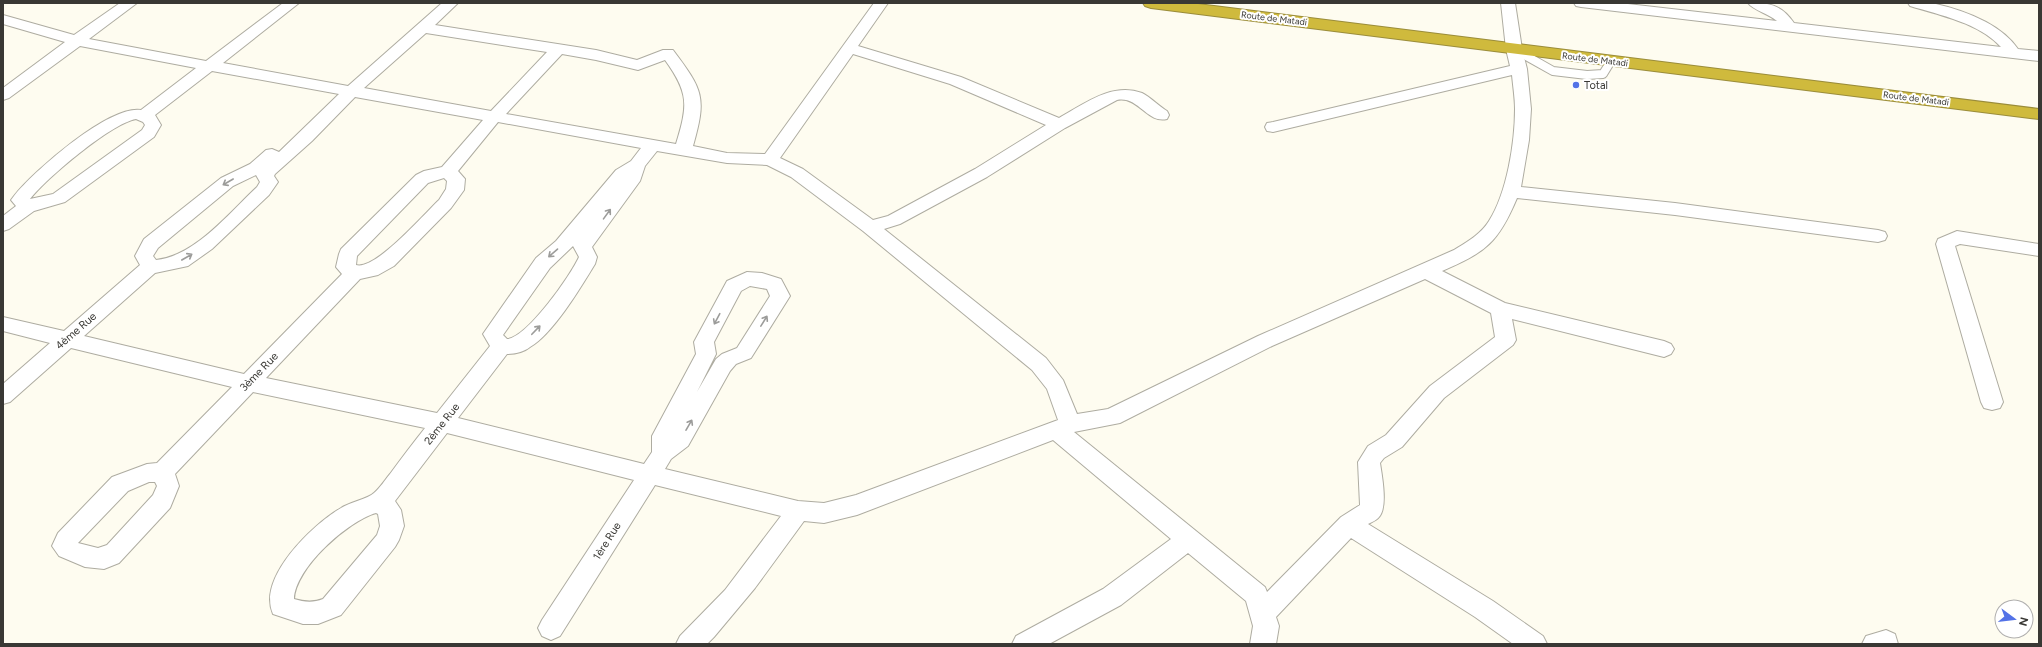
<svg xmlns="http://www.w3.org/2000/svg" width="2042" height="647" font-family="Figtree,sans-serif">
	<style>
		.lines { fill: none; stroke-linecap: round; stroke-linejoin: round }
		.lane-casing { stroke: #aeaca1; stroke-width: 10 }
		.street-casing { stroke: #aeaca1; stroke-width: 2 }
		.highway-casing { stroke: #9a8c3a; stroke-width: 2 }
		.lane { stroke: #fff; stroke-width: 8 }
		.street { fill: #fff; fill-rule: evenodd }
		.highway { fill: #cfba3d; fill-rule: evenodd }
		.oneway { stroke: #9c9c9a }
		.poi-dot { fill: #5372e7; stroke: #fff; stroke-width: 1.5 }
		.labels { text-anchor: middle; dominant-baseline: central; stroke-width: 4; stroke-linejoin: round; paint-order: stroke }
		.far-street-label { font-size: 9px; fill: #393834; stroke: #fff }
		.poi-label { font-size: 11px; fill: #393834; stroke: #fff; text-anchor: start }
		.street-label { font-size: 11px; fill: #393834; stroke: #fff }
	</style>
	<rect width="100%" height="100%" fill="#fefcf0"/>
	<g class="lines">
		<!-- lane casing -->
		<g class="lane-casing">
			<polyline id="lane" points="1514,49 1553,71 1587,75 1603,74 1611,61"/>
		</g>
		<!-- street casing -->
		<g class="street-casing">
			<g id="street">
				<path d="M120,3h17l-48,36 117,22 77,-58h16l-76,60 125,23 94,-83h16l-23,22 161,25 41,10 26,-10h10c30,40 34,47 20,96l34,7 38,1 109,-151h14l-30,43 103,31 98,41c25,-14 53,-36 83,-25 8,4 17,13 25,18l2,4 -2,4c-20,5 -28,-23 -50,-19l-52,28 -78,49 -87,47 -16,5 162,129 17,22 14,34 31,-5 150,-73 196,-86c13,-8 27,-16 35,-29 18,-28 26,-79 26,-112 0,-11 -2,-23 -3,-34l-239,57 -6,-1 -2,-4 2,-4 6,-1 237,-56 -4,-17 -5,-46h14l7,46 5,20 4,40 -2,31 -8,47 154,16 203,27 7,2 2,4 -2,4 -7,2 -203,-27 -158,-17c-19,45 -31,54 -75,73l63,32 159,38 7,3 3,5 -3,5 -7,3 -152,-38 4,21 -3,5 -69,53 -42,49 -18,11 -4,5c2,13 8,44 -1,54 -2,3 -7,5 -11,7l125,77 50,35 4,8h-34l-38,-27 -124,-79 -75,79 3,9 -3,18h-26l3,-18 -7,-25 -58,-48 -67,52 -72,39h-37l4,-8 87,-47 68,-50 -118,-99 -196,75 -33,8 -20,-2 -49,67 -41,49 -7,7h-31l4,-8 45,-46 56,-74 -126,-31 -95,151 -9,4 -9,-4 -4,-8 4,-8 92,-140 -187,-47 -52,68 6,9 3,16 -5,14 -4,7 -54,68 -23,9h-15l-30,-10c-16,-36 39,-89 68,-106 9,-6 27,-9 33,-15 6,-5 11,-13 16,-19 11,-15 23,-31 35,-46l-172,-36 -78,82 4,12 -9,22 -51,55 -15,6 -19,-2 -26,-11 -7,-10 6,-13 54,-56 35,-13 10,-1 75,-76 -161,-39 -61,54 -7,2v-20l47,-41 -47,-12v-14l61,14 76,-66 -5,-9 9,-17 77,-61 29,-14 16,-14 6,-1 7,3 60,-58 -127,-23 -57,44 6,10 -7,12 -89,65 -31,9 -25,18 -6,2v-15l13,-10 -5,-6 3,-4c20,-25 95,-91 127,-86l55,-42 -116,-22 -71,52 -6,2v-12l62,-46 -62,-18v-9l71,20zM426,33l121,19 -56,59 -127,-23zM562,54l34,6 42,10 27,-10c24,33 23,45 11,84l-170,-30zM853,54l97,30 96,41 -71,44 -87,47 -15,4 -70,-51 -23,-11zM355,97l128,23 -41,47 -18,4 -8,4 -75,74 -2,5 -3,13 6,7 -98,100 -160,-38 71,-63 33,-7 24,-17 57,-54 9,-13 -4,-6 1,-2 37,-33zM136,119l7,3 2,3 -3,5 -89,64 -23,5c17,-21 80,-75 106,-80zM498,122l143,26 -10,13 -15,9 -60,71 -20,17 -53,76 7,12 -53,67 -171,-35 94,-99 18,-4 16,-9 57,-58 13,-18 1,-11 -7,-8zM657,151l70,12 40,2 24,12 72,54 169,139 15,19 11,31 -202,75 -32,8 -26,-2 -133,-32 6,-10 17,-13 42,-75 6,-7 15,-6 39,-62 -9,-17 -19,-6 -15,-1 -20,9 -33,61 2,12 -44,82v16l-8,12 -186,-46 49,-64c7,0 17,-2 23,-7 23,-13 51,-60 65,-83l2,-7 -5,-10 48,-66 5,-15zM256,175l4,7 -3,5c-28,26 -62,69 -101,73l-3,-4 5,-8 75,-62zM444,178l3,3 -1,8 -7,11c-15,14 -64,71 -83,65l1,-9 71,-73zM573,246l6,11c-8,18 -52,81 -72,82l-4,-4 47,-67zM1425,279l66,34 4,24 -65,49 -44,49 -18,11 -10,16 2,43 -19,12 -74,75 -2,-5 -191,-155 46,-9 152,-77zM750,286l17,3 3,7 -33,52 -15,6 -6,5 -19,33 19,-38 -2,-12 27,-51zM149,482h6l2,4 -4,9 -46,50 -9,3 -20,-5 50,-52zM376,513l2,1 2,12 -3,9 -54,64c-10,4 -19,3 -29,0 1,-31 54,-78 82,-86z"/>
				<path d="M1574,3h45l158,18c-8,-7 -24,-11 -29,-18 21,0 33,1 46,20l207,24c-22,-24 -61,-32 -91,-41l-2,-3c8,0 17,-1 24,0 31,7 68,20 86,46l21,2v10l-458,-54 -5,-1z"/>
				<polygon points="1957,231 2039,244 2039,256 1960,244 1955,246 2003,402 2000,408 1992,410 1984,408 1981,402 1936,244 1938,239"/>
				<polygon points="1886,630 1895,634 1898,644 1862,644 1866,636"/>
			</g>
		</g>
		<!-- highway casing -->
		<g class="highway-casing">
			<polygon id="highway" points="1143,3 1190,3 2039,109 2039,119 1151,8 1145,6"/>
		</g>
		<!-- lane -->
		<use href="#lane" class="lane"/>
		<!-- street -->
		<use href="#street" class="street"/>
		<!-- highway -->
		<use href="#highway" class="highway"/>
	</g>
	<!-- one-way arrows -->
	<defs><path id="oneway-shaft" d="M-6 0H5M1.5-3L5.5 0L1.5 3" fill="none" stroke-width="1.6" stroke-linecap="round" stroke-linejoin="round"/></defs>
	<g class="oneway">
		<use href="#oneway-shaft" transform="translate(228 182) rotate(150)"/>
		<use href="#oneway-shaft" transform="translate(607 214) rotate(-54)"/>
		<use href="#oneway-shaft" transform="translate(553 253) rotate(139)"/>
		<use href="#oneway-shaft" transform="translate(187 257) rotate(-30)"/>
		<use href="#oneway-shaft" transform="translate(717 319) rotate(118)"/>
		<use href="#oneway-shaft" transform="translate(764 321) rotate(-58)"/>
		<use href="#oneway-shaft" transform="translate(536 330) rotate(-46)"/>
		<use href="#oneway-shaft" transform="translate(689 425) rotate(-60)"/>
	</g>
	<!-- markers -->
	<circle class="poi-dot" cx="1576" cy="85" r="4"/>
	<g class="labels">
		<!-- far-street labels -->
		<g class="far-street-label">
			<text transform="translate(1274 18) rotate(7)">Route de Matadi</text>
			<text transform="translate(1595 59) rotate(7)">Route de Matadi</text>
			<text transform="translate(1916 98) rotate(7)">Route de Matadi</text>
		</g>
		<!-- poi labels -->
		<g class="poi-label">
			<text x="1584" y="85">Total</text>
		</g>
		<!-- street labels -->
		<g class="street-label">
			<text transform="translate(76 331) rotate(-41)">4ème Rue</text>
			<text transform="translate(259 372) rotate(-46)">3ème Rue</text>
			<text transform="translate(442 424) rotate(-52)">2ème Rue</text>
			<text transform="translate(607 541) rotate(-58)">1ère Rue</text>
		</g>
	</g>
	<!-- border -->
	<rect width="2042" height="647" fill="none" stroke="#393834" stroke-width="8"/>
	<!-- north arrow -->
	<g transform="translate(2014 619) rotate(105)"><circle r="19" fill="#ffffff" stroke="#b0afae"/>
	<path d="M0-3L7 15L0 10L-7 15Z" fill="#5372e7"/>
	<text y="-6" font-size="11" font-weight="bold" text-anchor="middle" fill="#393834">N</text>
	</g>
</svg>
